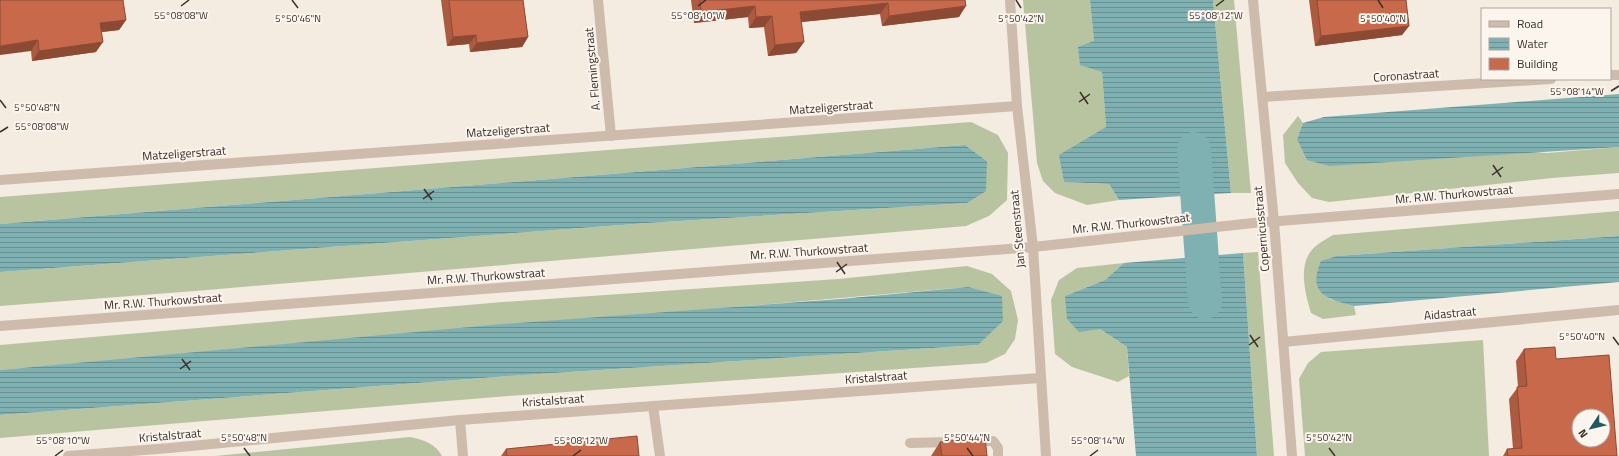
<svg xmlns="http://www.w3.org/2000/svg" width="1619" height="456" font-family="'Titillium Web',sans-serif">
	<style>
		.grass { fill: #b8c4a0 }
		.water { fill: url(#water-rules) }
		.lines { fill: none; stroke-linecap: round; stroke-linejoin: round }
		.canal { stroke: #7fb0b2; stroke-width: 34 }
		.minor { stroke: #cdbbac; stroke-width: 10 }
		.wall { fill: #ac5a40 }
		.shaded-wall { fill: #8c4a34 }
		.building { fill: #c8694b; stroke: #8c4a34; fill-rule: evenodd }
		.ticks { fill: none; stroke: #3b302b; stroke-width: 1.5 }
		.labels { text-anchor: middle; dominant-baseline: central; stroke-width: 4; stroke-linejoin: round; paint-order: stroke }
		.street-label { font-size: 12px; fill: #3b302b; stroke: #fbf5ee }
		.ticks-label { font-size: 10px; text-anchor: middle; fill: #3b302b; stroke: #fbf5ee; stroke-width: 4; stroke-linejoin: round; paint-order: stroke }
	</style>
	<defs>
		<pattern id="water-rules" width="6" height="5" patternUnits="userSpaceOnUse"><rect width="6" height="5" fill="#7fb0b2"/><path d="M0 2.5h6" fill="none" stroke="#699091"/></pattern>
	</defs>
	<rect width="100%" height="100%" fill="#f4ebe1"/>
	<!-- grass -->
	<g class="grass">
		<polygon points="1023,0 1090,0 1094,41 1102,72 1106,127 1062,168 1064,182 1109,184 1119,200 1087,205 1055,193 1043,181 1037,163"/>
		<polygon points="1213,0 1234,0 1251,193 1231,193"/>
		<polygon points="1298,116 1303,123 1297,139 1547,153 1619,147 1619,173 1552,178 1329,202 1312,198 1298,183 1285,163 1283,135"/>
		<polygon points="971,122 998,135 1008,153 1007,200 989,216 966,226 195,291 0,306 0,272 648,223 967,203 987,161 965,145 0,224 0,197"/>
		<path d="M1619,211v25l-282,20 -8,43 25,7 2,9 -33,4 -12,-6c-6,-21 -15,-52 6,-68 5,-4 11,-7 16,-10z"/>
		<polygon points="1258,252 1274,456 1257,456 1243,253"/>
		<polygon points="1124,263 1105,280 1065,296 1100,329 1127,347 1129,376 1118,382 1072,367 1055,354 1051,300 1059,280 1077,268"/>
		<polygon points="967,266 992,274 1011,291 1018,320 1015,339 1005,354 986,363 508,396 0,438 0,415 509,376 978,345 968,287 0,370 0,345 503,302 838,279"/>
		<polygon points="1483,340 1489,456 1305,456 1299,379 1308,363 1321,352"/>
		<path d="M410,437c12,2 26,7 32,19h-227z"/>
	</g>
	<!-- water -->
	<g class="water">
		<polygon points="1090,0 1213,0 1231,193 1119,200 1109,184 1064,182 1059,155 1106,127 1102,72 1080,65 1078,47 1094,41"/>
		<polygon points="1619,94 1619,147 1329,166 1307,160 1297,139 1303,123 1324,117"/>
		<polygon points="965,145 987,161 986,191 967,203 648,223 0,272 0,224"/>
		<path d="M1619,236v46l-265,24c-27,-7 -47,-12 -33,-45l16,-5z"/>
		<polygon points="1243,253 1257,456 1136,456 1127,347 1100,329 1079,332 1067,319 1065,296 1105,280 1124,263"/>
		<polygon points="968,287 1002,296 1003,321 978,345 509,376 0,415 0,370 503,324 840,299"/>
	</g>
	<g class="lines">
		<!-- canal -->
		<polyline class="canal" points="1194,149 1205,302"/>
		<!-- minor -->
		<g class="minor">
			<polyline points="598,0 611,136"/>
			<polyline points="1010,0 1017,106 1033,247 1046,456"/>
			<polyline points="1253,0 1274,222 1292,456"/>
			<polyline points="1610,75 1619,75"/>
			<polyline points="1263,97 1551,79"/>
			<polyline points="0,180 1017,106"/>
			<polyline points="0,326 1033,247 1253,223 1619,194"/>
			<polyline points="1283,342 1619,310"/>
			<polyline points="653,406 660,456"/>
			<polyline points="460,420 463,456"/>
			<polyline points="972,441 993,441 998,448 998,456"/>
			<polyline points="910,443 952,442"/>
			<polyline points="68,456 170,448 460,420 1040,378"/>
		</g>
	</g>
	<!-- wall -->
	<g class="wall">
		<polygon points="0,0 126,20 119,30 102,32 96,52 32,61 31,51"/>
		<polygon points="441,0 523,0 528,37 522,47 470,52 469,44 447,46"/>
		<polygon points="691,0 965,0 959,17 882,26 880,14 801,22 804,42 796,53 768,56 764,27 749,28 748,17 694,23"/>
		<polygon points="1309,0 1406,0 1409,26 1402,35 1315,46"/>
		<polygon points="1524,349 1556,359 1617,456 1503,456 1507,449 1513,449 1509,399 1518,387 1516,361"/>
		<polygon points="940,442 987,456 931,456"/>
		<polygon points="506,449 639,456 501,456"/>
	</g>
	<!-- shaded-wall -->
	<g class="shaded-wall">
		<polygon points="888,3 880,14 792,23 800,12"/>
		<polygon points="755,6 748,17 694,23 701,12"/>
		<polygon points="966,6 959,17 882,26 889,16"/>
		<polygon points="772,16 764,27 749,28 756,17"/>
		<polygon points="126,20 119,30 93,33 100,23"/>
		<polygon points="1409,26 1402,35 1315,46 1321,36"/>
		<polygon points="476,35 469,44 447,46 453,37"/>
		<polygon points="528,37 522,47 470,52 477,43"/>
		<polygon points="38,40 31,51 0,55 0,46"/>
		<polygon points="103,42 96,52 32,61 39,51"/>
		<polygon points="804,42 796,53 768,56 775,45"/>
	</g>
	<!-- building -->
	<g class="building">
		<polygon points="0,0 123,0 126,20 100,23 103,42 39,51 38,40 0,46"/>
		<polygon points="449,0 523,0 528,37 477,43 476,35 453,37"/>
		<polygon points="700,0 965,0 966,6 889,16 888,3 800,12 804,42 775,45 772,16 756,17 755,6 701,12"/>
		<polygon points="1317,0 1406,0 1409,26 1321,36"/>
		<path d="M1555,347l1,12 53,-4 8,101h-109l-1,-7 15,-1 -5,-61 10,-1 -3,-37zM1579,416h24v24h-24z"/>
		<polygon points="637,436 639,456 507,456 506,449"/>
		<polygon points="985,437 987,456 942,456 940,442"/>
	</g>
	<!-- ticks -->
	<path class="ticks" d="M292,0l6,8M1016,0l5,8M1378,0l5,8M181,6l8,-6M698,6l8,-6M1216,6l8,-6M1611,91l8,-5M1080,92l8,12M0,100l6,8M1079,102l11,-8M0,132l8,-5M1493,165l8,12M1492,175l11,-8M424,189l8,11M423,199l11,-8M837,262l8,12M836,272l11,-8M1250,335l8,12M1613,337l6,8M1249,345l11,-8M182,359l8,11M180,369l11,-8M244,448l6,8M967,448l6,8M1329,448l6,8M55,456l8,-6M573,456l8,-6M1090,456l8,-6"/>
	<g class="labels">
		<!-- street labels -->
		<g class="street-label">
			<text transform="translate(592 69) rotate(-95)">A. Flemingstraat</text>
			<text transform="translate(1406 75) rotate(-4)">Coronastraat</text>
			<text transform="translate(831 107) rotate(-4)">Matzeligerstraat</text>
			<text transform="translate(508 130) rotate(-4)">Matzeligerstraat</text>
			<text transform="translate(184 153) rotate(-4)">Matzeligerstraat</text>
			<text transform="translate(1454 194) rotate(-5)">Mr. R.W. Thurkowstraat</text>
			<text transform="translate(1131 223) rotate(-6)">Mr. R.W. Thurkowstraat</text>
			<text transform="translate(1017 229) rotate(-95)">Jan Steenstraat</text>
			<text transform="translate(1261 229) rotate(-95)">Copernicusstraat</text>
			<text transform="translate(809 251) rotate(-4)">Mr. R.W. Thurkowstraat</text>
			<text transform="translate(486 276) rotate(-4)">Mr. R.W. Thurkowstraat</text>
			<text transform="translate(163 301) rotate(-4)">Mr. R.W. Thurkowstraat</text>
			<text transform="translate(1450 313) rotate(-5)">Aidastraat</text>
			<text transform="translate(876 377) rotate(-4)">Kristalstraat</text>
			<text transform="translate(553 400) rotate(-4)">Kristalstraat</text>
			<text transform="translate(170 435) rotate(-5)">Kristalstraat</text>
		</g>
	</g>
	<g class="ticks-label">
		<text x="181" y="19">55°08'08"W</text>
		<text x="698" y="19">55°08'10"W</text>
		<text x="1216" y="19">55°08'12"W</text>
		<text x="298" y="22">5°50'46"N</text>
		<text x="1021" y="22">5°50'42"N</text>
		<text x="1383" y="22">5°50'40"N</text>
		<text x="1577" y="95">55°08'14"W</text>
		<text x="37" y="111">5°50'48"N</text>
		<text x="42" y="130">55°08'08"W</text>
		<text x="1582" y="340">5°50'40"N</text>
		<text x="244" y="441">5°50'48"N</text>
		<text x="967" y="441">5°50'44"N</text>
		<text x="1329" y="441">5°50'42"N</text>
		<text x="63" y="444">55°08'10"W</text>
		<text x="581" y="444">55°08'12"W</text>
		<text x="1098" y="444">55°08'14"W</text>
	</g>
	<!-- legend -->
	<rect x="1481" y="8" width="130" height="72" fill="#fbf5ee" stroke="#aea6a0"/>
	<rect x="1489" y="21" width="20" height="6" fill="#cdbbac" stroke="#aea6a0"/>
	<text x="1517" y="28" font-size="12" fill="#3b302b">Road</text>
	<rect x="1489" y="38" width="20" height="12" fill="url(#water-rules)" stroke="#aea6a0"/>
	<text x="1517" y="48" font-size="12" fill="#3b302b">Water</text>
	<rect x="1489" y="58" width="20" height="12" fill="#c8694b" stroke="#aea6a0"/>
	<text x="1517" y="68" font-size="12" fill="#3b302b">Building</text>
	<!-- north arrow -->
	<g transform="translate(1591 428) rotate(235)"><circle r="19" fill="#fbf5ee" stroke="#aea6a0"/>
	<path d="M0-3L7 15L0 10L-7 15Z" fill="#1f5a5e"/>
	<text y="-6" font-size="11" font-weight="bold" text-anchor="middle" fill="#3b302b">N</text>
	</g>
</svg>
